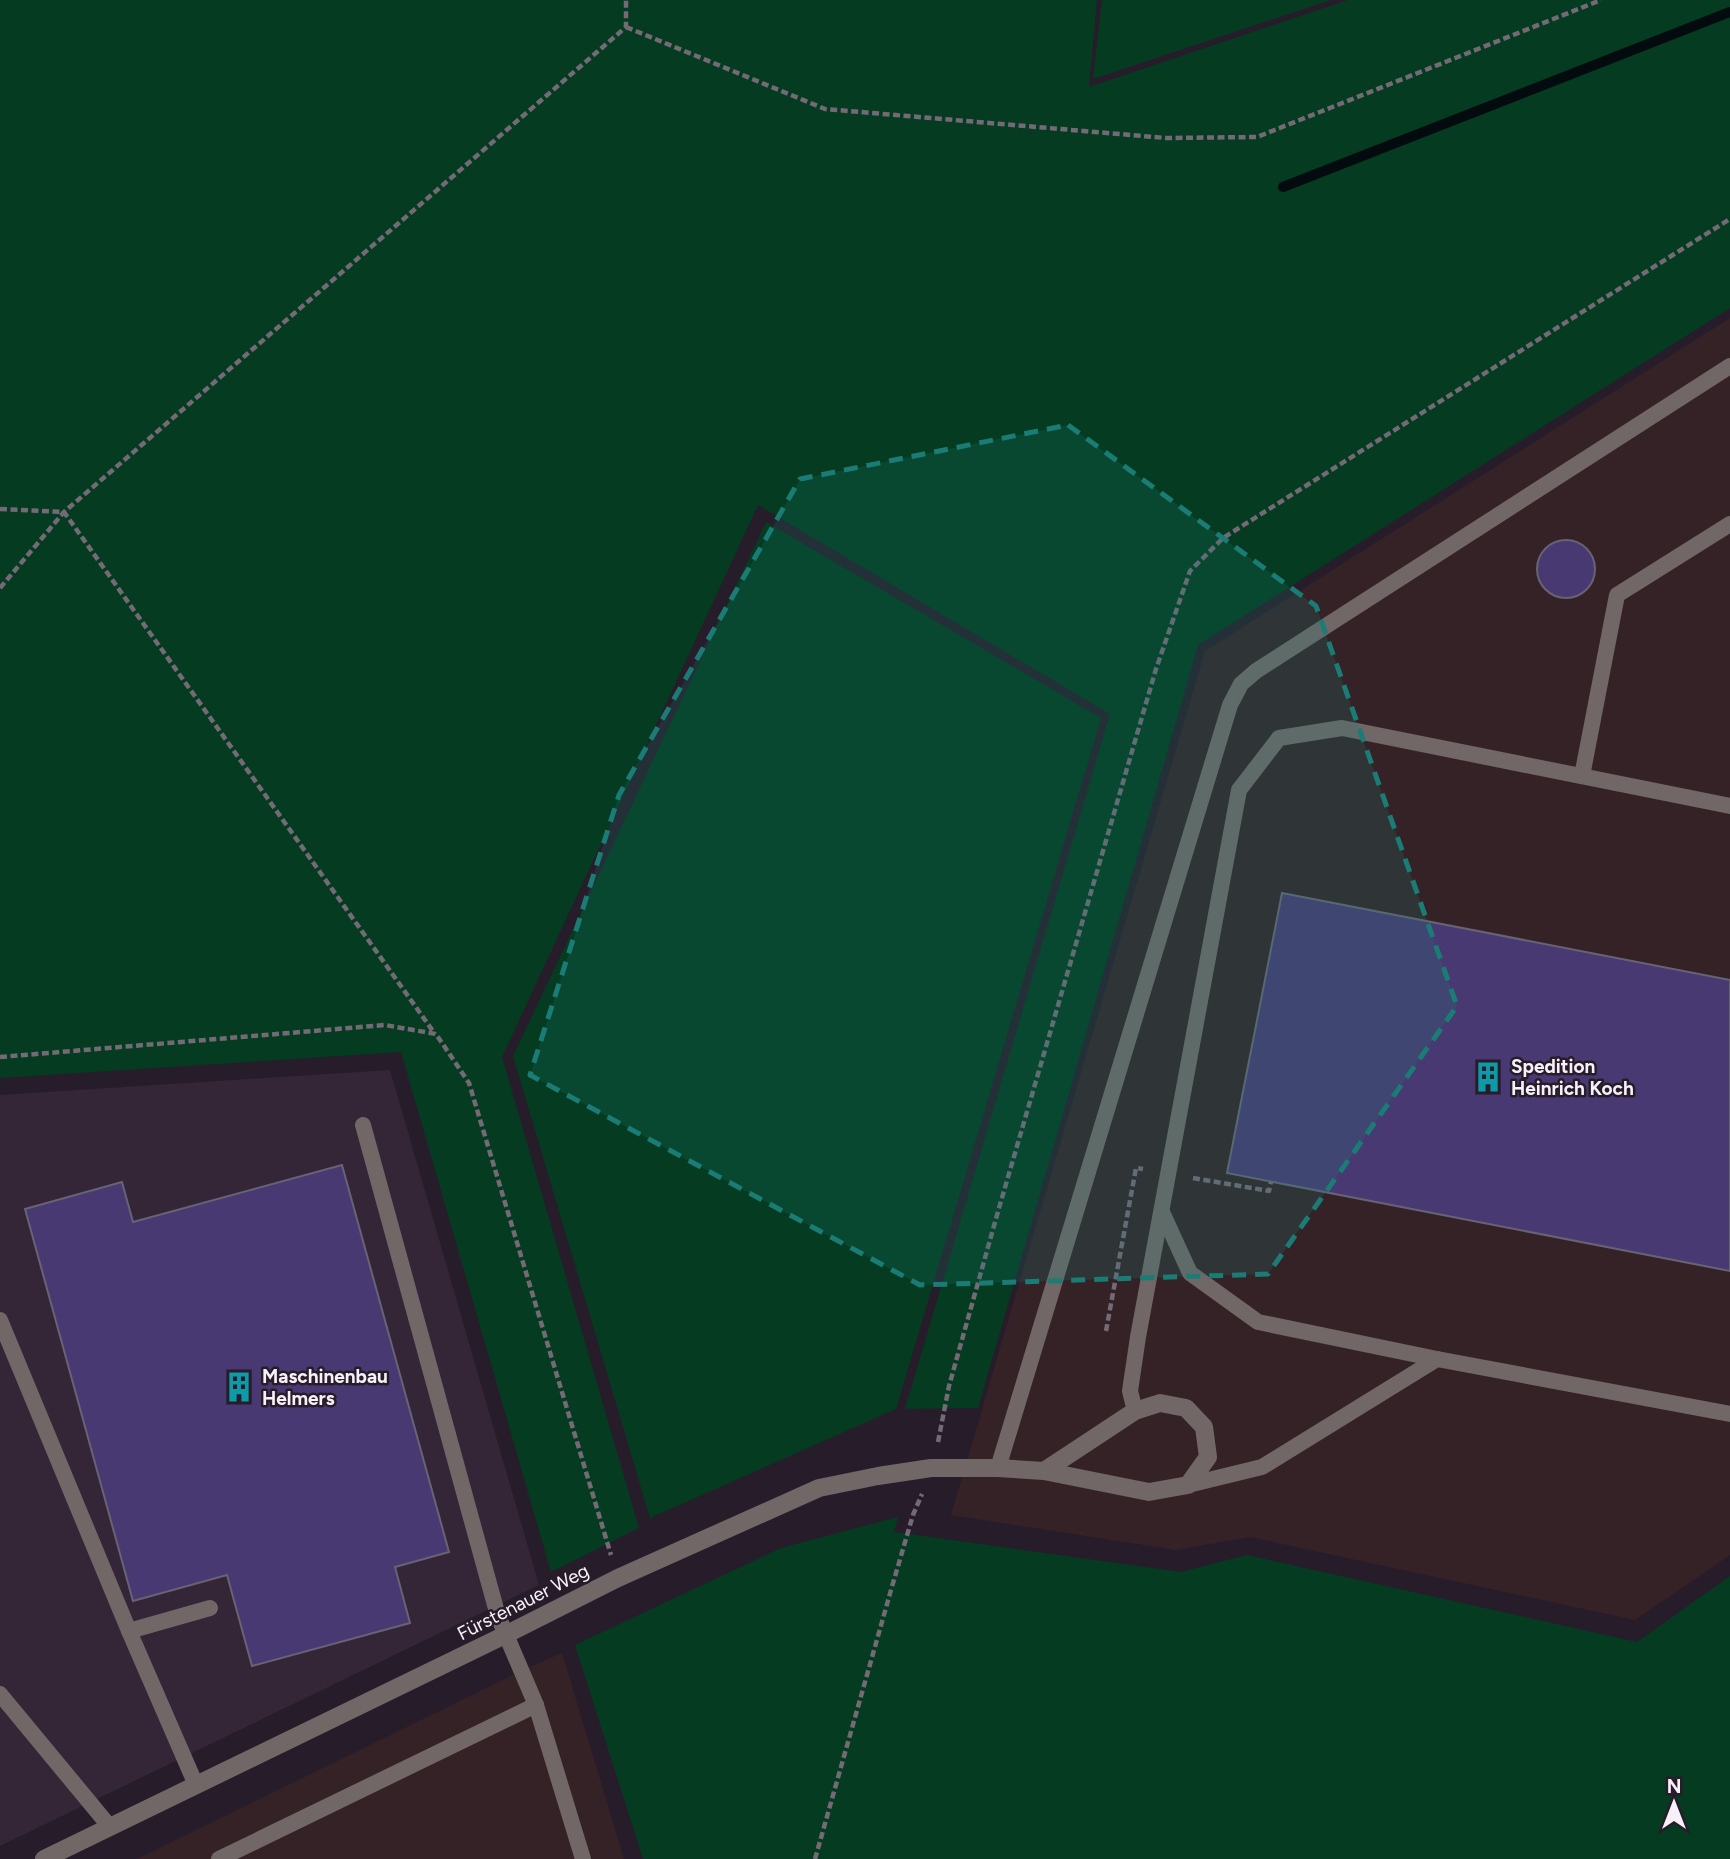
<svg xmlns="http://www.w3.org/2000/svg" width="1730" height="1859" font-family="Figtree,sans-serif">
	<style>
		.commercial { fill: #352227 }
		.built { fill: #342537 }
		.green { fill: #053b20 }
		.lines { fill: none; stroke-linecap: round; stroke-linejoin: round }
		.stream { stroke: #030b0f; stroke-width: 10 }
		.building { fill: #493972; stroke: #666375; stroke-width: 2 }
		.path { stroke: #736a76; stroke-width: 4.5; stroke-dasharray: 7 3.5; stroke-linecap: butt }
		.service { stroke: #716766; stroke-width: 16 }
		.minor { stroke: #716766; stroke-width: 18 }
		.marked { fill: #1b7c75; fill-opacity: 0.2; stroke: #1b7c75; stroke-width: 5; stroke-dasharray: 14 9; stroke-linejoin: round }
		.labels { text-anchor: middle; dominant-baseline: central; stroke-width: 5; stroke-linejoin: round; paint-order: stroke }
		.poi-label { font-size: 19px; font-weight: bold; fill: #f7f0f9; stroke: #271d2a; text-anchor: start }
		.street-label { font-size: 19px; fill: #f7f0f9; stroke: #271d2a }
	</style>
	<rect width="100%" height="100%" fill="#271d2a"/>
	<!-- commercial -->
	<g class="commercial">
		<polygon points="1730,318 1730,1555 1635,1620 1250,1537 1176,1550 951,1515 1205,651"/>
		<polygon points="562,1653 624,1859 137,1859 521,1671"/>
	</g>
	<!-- built -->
	<polygon class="built" points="390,1070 539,1585 0,1846 0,1095"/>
	<!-- green -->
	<g class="green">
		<polygon points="0,0 1097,0 1089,87 1348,0 1730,0 1730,308 1198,645 978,1408 905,1409 1110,714 758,505 502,1057 639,1528 551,1572 401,1052 0,1078"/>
		<polygon points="1102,0 1331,0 1093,79"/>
		<polygon points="766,522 1101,718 896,1409 650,1518 513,1056"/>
		<polygon points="898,1517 894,1532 1181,1572 1247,1555 1637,1642 1730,1576 1730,1859 643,1859 575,1645 781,1548"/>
	</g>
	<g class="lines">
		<!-- stream -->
		<polyline class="stream" points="1283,187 1730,12"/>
	</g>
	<!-- building -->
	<g class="building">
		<circle cx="1566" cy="569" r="29"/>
		<polygon points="1282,893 1730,980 1730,1271 1227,1173"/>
		<polygon points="342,1165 449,1552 395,1567 410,1623 252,1666 227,1575 133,1601 25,1209 122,1182 133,1222"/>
	</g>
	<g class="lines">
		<!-- path -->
		<g class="path">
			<polyline points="626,27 825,109 1166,138 1257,137 1601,0"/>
			<polyline points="0,509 64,512 435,1034"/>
			<polyline points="0,588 64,512 626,27 626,0"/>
			<polyline points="0,1057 385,1025 436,1034 469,1083 611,1555"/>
			<polyline points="1193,1178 1269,1191 1271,1182"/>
			<polyline points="1106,1331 1136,1168 1143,1169"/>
			<polyline points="938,1442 949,1386 999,1208 1156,669 1190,571 1223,538 1730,219"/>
			<polyline points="815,1859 891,1590 913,1515 922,1494"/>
		</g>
		<!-- service -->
		<g class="service">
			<polyline points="1582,776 1617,595 1730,524"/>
			<polyline points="363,1125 498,1616 536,1705 583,1859"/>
			<polyline points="1162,1212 1190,1273 1258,1322 1437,1359 1730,1414"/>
			<polyline points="0,1320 129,1631 196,1785"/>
			<polyline points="1135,1411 1130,1391 1138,1337 1239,790 1279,738 1342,728 1730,806"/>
			<polyline points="998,1468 1230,705 1241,684 1256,671 1730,366"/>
			<polyline points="1188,1485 1262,1467 1437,1359"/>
			<polyline points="129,1631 210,1608"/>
			<polyline points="0,1694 110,1827"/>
			<polyline points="219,1859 536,1705"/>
		</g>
		<!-- minor -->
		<polyline class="minor" points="44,1859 505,1635 618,1578 819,1488 878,1476 931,1468 998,1468 1044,1471 1149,1492 1188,1485 1208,1457 1204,1427 1186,1408 1160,1403 1135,1411 1044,1471"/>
	</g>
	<!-- marked area -->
	<path class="marked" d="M1068,425l248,181 141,400 -189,268 -348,11 -390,-210 89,-280 181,-316z"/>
	<!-- icons -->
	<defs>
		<g id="building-bare" transform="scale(2.415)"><path d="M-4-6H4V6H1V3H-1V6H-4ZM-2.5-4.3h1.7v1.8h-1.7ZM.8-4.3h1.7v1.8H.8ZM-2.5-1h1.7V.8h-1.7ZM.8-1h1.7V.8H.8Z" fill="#0f9aa8" stroke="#271d2a" stroke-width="2.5" paint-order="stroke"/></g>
	</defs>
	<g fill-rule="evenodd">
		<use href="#building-bare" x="1488" y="1077"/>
		<use href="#building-bare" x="239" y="1387"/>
	</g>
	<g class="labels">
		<!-- poi labels -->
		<g class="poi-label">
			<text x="1511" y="1066">Spedition<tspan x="1511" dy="22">Heinrich Koch</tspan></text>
			<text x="262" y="1376">Maschinenbau<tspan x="262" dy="22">Helmers</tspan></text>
		</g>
		<!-- street labels -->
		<g class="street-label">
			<text transform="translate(523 1602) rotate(-27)">Fürstenauer Weg</text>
		</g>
	</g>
	<!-- north arrow -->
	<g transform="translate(1674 1803)" stroke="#271d2a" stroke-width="5" paint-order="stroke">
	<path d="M0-5L12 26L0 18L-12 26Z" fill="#f7f0f9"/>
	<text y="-10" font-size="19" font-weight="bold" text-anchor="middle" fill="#f7f0f9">N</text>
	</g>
</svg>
